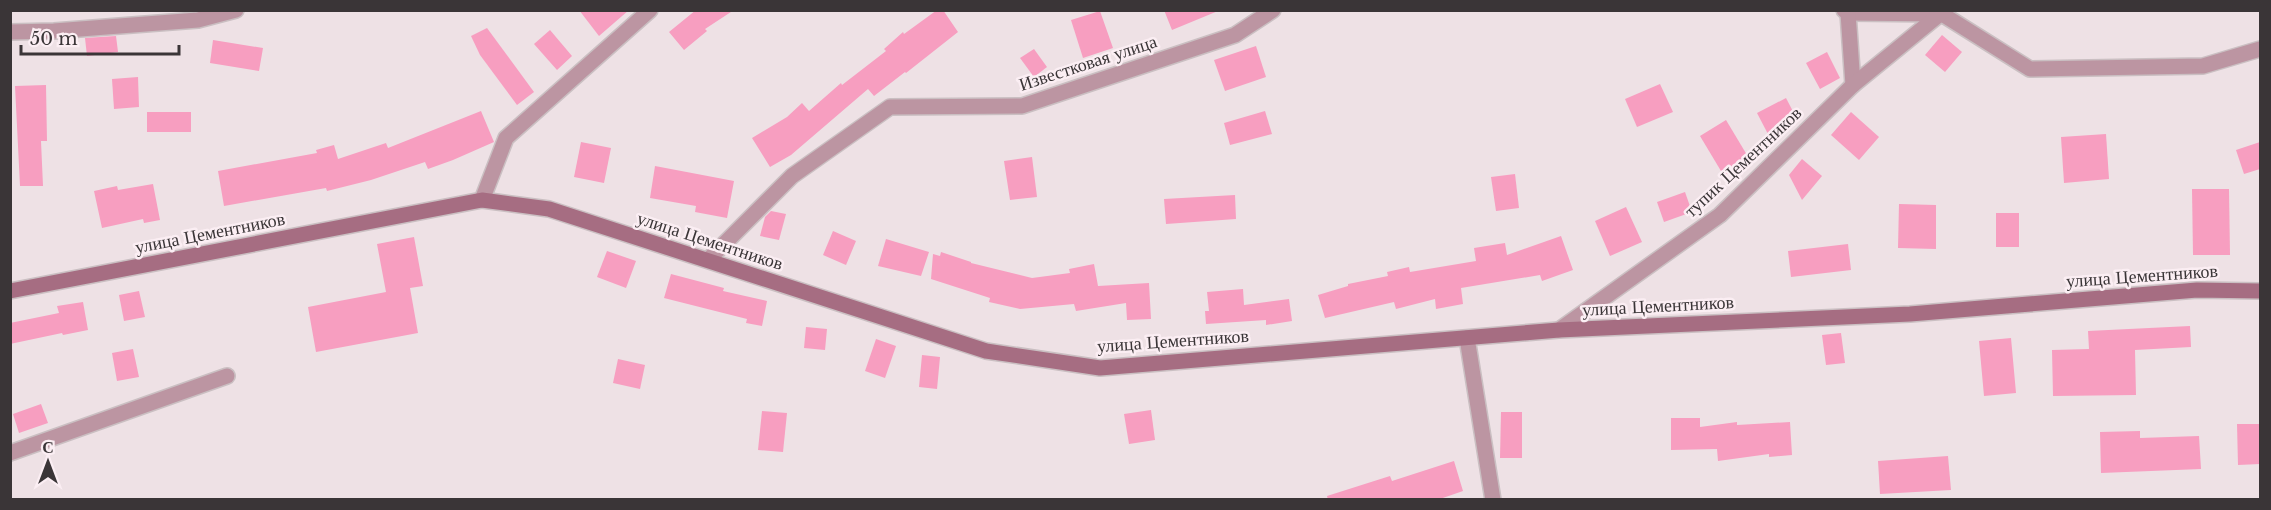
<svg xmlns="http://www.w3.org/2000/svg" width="2271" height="510" font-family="'Libre Baskerville',serif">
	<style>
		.building { fill: #f79ec0 }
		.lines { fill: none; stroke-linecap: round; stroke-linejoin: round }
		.street-casing { stroke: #cabfc2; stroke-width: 18 }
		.secondary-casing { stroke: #cabfc2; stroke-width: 18 }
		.street { stroke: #bc95a2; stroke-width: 15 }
		.secondary { stroke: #a66d82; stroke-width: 15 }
		.labels { text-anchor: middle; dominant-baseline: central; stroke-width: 5; stroke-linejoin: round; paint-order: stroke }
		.street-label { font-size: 18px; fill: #3a3537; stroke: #fbeef3 }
	</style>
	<rect width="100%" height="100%" fill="#eee1e5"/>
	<!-- building -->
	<g class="building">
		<polygon points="579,10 629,10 599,36"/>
		<polygon points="696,10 734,10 705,29 707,31 684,50 669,32"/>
		<polygon points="937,10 943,10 958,32 906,73 905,72 874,96 868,89 791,155 770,167 752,138 787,117 802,103 809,111 841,83 842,85 886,51 884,49 903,32 904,34"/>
		<polygon points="1164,10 1218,10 1218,11 1172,30"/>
		<polygon points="1100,11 1113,48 1083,58 1071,20"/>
		<polygon points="487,28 534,92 517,105 480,55 471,36"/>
		<polygon points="550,30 572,56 557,70 534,44"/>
		<polygon points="1942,35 1962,52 1945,72 1925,55"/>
		<polygon points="116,36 118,52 87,56 85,38"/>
		<polygon points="213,40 263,48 259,71 210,63"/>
		<polygon points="1256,46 1266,77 1225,91 1214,60"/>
		<polygon points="1034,49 1047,67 1034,77 1020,58"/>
		<polygon points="1827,52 1840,78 1820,89 1806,63"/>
		<polygon points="138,77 139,107 114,109 112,79"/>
		<polygon points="1660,84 1673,112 1637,127 1625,99"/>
		<polygon points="46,85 47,141 41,141 43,186 20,186 15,86"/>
		<polygon points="1786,98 1798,121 1769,136 1757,113"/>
		<polygon points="481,111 494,142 453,160 428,169 425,162 371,180 327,191 326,188 224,206 218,171 317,153 316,150 334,145 338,159 386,143 388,148"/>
		<polygon points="1265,111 1272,134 1230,145 1224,123"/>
		<rect x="147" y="112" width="44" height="20"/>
		<polygon points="1851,112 1879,137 1859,160 1831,135"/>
		<polygon points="1726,120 1750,160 1724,176 1700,136"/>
		<polygon points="2106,134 2109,179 2064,183 2061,137"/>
		<polygon points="581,142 611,148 604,183 574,177"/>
		<polygon points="2260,142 2260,169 2244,174 2236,150"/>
		<polygon points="1032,157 1037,197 1010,200 1004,161"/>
		<polygon points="1802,159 1822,176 1802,200 1789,175"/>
		<polygon points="655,166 734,181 727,218 695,212 696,206 650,198"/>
		<polygon points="1515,174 1519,208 1496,211 1491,177"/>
		<polygon points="153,184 160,220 144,223 143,219 102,228 94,191 117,186 118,190"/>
		<polygon points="2192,189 2229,189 2230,255 2193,255"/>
		<polygon points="1685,192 1692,212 1664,222 1657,202"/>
		<polygon points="1235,195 1236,219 1166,224 1164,199"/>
		<polygon points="1899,204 1936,205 1936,249 1898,248"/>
		<polygon points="1626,207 1642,242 1610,256 1595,221"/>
		<polygon points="771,211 786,214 779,240 760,236 765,217"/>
		<rect x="1996" y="213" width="23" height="34"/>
		<polygon points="833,231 856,241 846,265 823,255"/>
		<polygon points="1561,236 1573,270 1542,281 1540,275 1461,288 1463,304 1436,309 1435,299 1396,309 1394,302 1325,318 1318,295 1348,286 1348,284 1388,276 1387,272 1409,267 1410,272 1476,261 1474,248 1505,243 1507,255"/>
		<polygon points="414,237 423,286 410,288 418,333 316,352 308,307 386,292 377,244"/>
		<polygon points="886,239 929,252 921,276 878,266"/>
		<polygon points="1848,244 1851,270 1791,277 1788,251"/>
		<polygon points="607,251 636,261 626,288 597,277"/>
		<polygon points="941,252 971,262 971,263 1032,278 1070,273 1069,269 1094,264 1098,286 1149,283 1151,319 1127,320 1126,303 1076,311 1074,304 1020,309 989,302 990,298 931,279 933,254 940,256"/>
		<polygon points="671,274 724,288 723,291 767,301 762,326 746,323 747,319 664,298"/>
		<polygon points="1243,289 1244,305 1289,299 1292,321 1266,325 1266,320 1206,324 1205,311 1209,311 1207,292"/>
		<polygon points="139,291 145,317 124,321 119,295"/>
		<polygon points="83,302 88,330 63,335 62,333 10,344 10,323 59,313 57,306"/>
		<polygon points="2190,326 2191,347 2135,350 2136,395 2053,396 2052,350 2089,349 2088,331"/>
		<polygon points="806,327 827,329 825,350 804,348"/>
		<polygon points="1841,333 1845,363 1826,365 1822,335"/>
		<polygon points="2011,338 2016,393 1984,396 1979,341"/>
		<polygon points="876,339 896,346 885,378 865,371"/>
		<polygon points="133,349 139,377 117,381 112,353"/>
		<polygon points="922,355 940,357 937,389 919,387"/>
		<polygon points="618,359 645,365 640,389 613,383"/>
		<polygon points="41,404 48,423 19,433 13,414"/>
		<polygon points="1151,410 1155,440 1129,444 1124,414"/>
		<polygon points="762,411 787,413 783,452 758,450"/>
		<polygon points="1501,412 1522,412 1522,458 1500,458"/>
		<polygon points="1671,418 1700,418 1700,427 1737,422 1737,425 1790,422 1792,455 1769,457 1769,454 1718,461 1717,449 1671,450"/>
		<polygon points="2237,424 2260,424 2260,464 2238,465"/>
		<polygon points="2140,431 2140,438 2199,436 2201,469 2101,473 2100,432"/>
		<polygon points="1948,456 1951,490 1880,494 1878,461"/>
		<polygon points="1454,461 1463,491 1437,500 1328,500 1327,496 1390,476 1392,481"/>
	</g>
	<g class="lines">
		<!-- street casing -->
		<g class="street-casing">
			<g id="street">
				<polyline points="1844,10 1848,13 1942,14 2030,69 2203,66 2260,49"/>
				<polyline points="1848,13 1853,85"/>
				<polyline points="10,32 54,31 198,20 236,10"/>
				<polyline points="482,200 506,138 650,10"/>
				<polyline points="708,260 792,176 890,107 1022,106 1235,35 1273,10"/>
				<polyline points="1559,330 1720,215 1853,85 1945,10"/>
				<polyline points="1467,338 1493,500"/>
				<polyline points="10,453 227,376"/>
			</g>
		</g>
		<!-- secondary casing -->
		<g class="secondary-casing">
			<polyline id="secondary" points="10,291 482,200 549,209 986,351 1100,368 1559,330 1910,314 2197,290 2260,291"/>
		</g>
		<!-- street -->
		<use href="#street" class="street"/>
		<!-- secondary -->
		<use href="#secondary" class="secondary"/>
	</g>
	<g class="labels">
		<!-- street labels -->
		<g class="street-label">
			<text transform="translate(1088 63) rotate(-18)">Известковая улица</text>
			<text transform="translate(1743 162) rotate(-43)">тупик Цементников</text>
			<text transform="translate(210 233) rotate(-11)">улица Цементников</text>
			<text transform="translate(710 241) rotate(18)">улица Цементников</text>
			<text transform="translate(2142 276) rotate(-4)">улица Цементников</text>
			<text transform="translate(1658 306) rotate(-3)">улица Цементников</text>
			<text transform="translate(1173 341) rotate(-4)">улица Цементников</text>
		</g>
	</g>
	<!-- border -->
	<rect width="2271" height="510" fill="none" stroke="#3a3537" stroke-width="24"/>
	<!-- north arrow -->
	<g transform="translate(48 462)" stroke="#fbeef3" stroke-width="4.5" paint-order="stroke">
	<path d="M0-4.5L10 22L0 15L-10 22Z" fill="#3a3537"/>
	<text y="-9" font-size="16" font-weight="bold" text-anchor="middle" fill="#3a3537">С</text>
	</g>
	<!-- scale -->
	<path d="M21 45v9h158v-9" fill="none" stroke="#3a3537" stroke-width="3"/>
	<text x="30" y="45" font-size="18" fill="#3a3537" stroke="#fbeef3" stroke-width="4.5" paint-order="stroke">50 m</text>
</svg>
